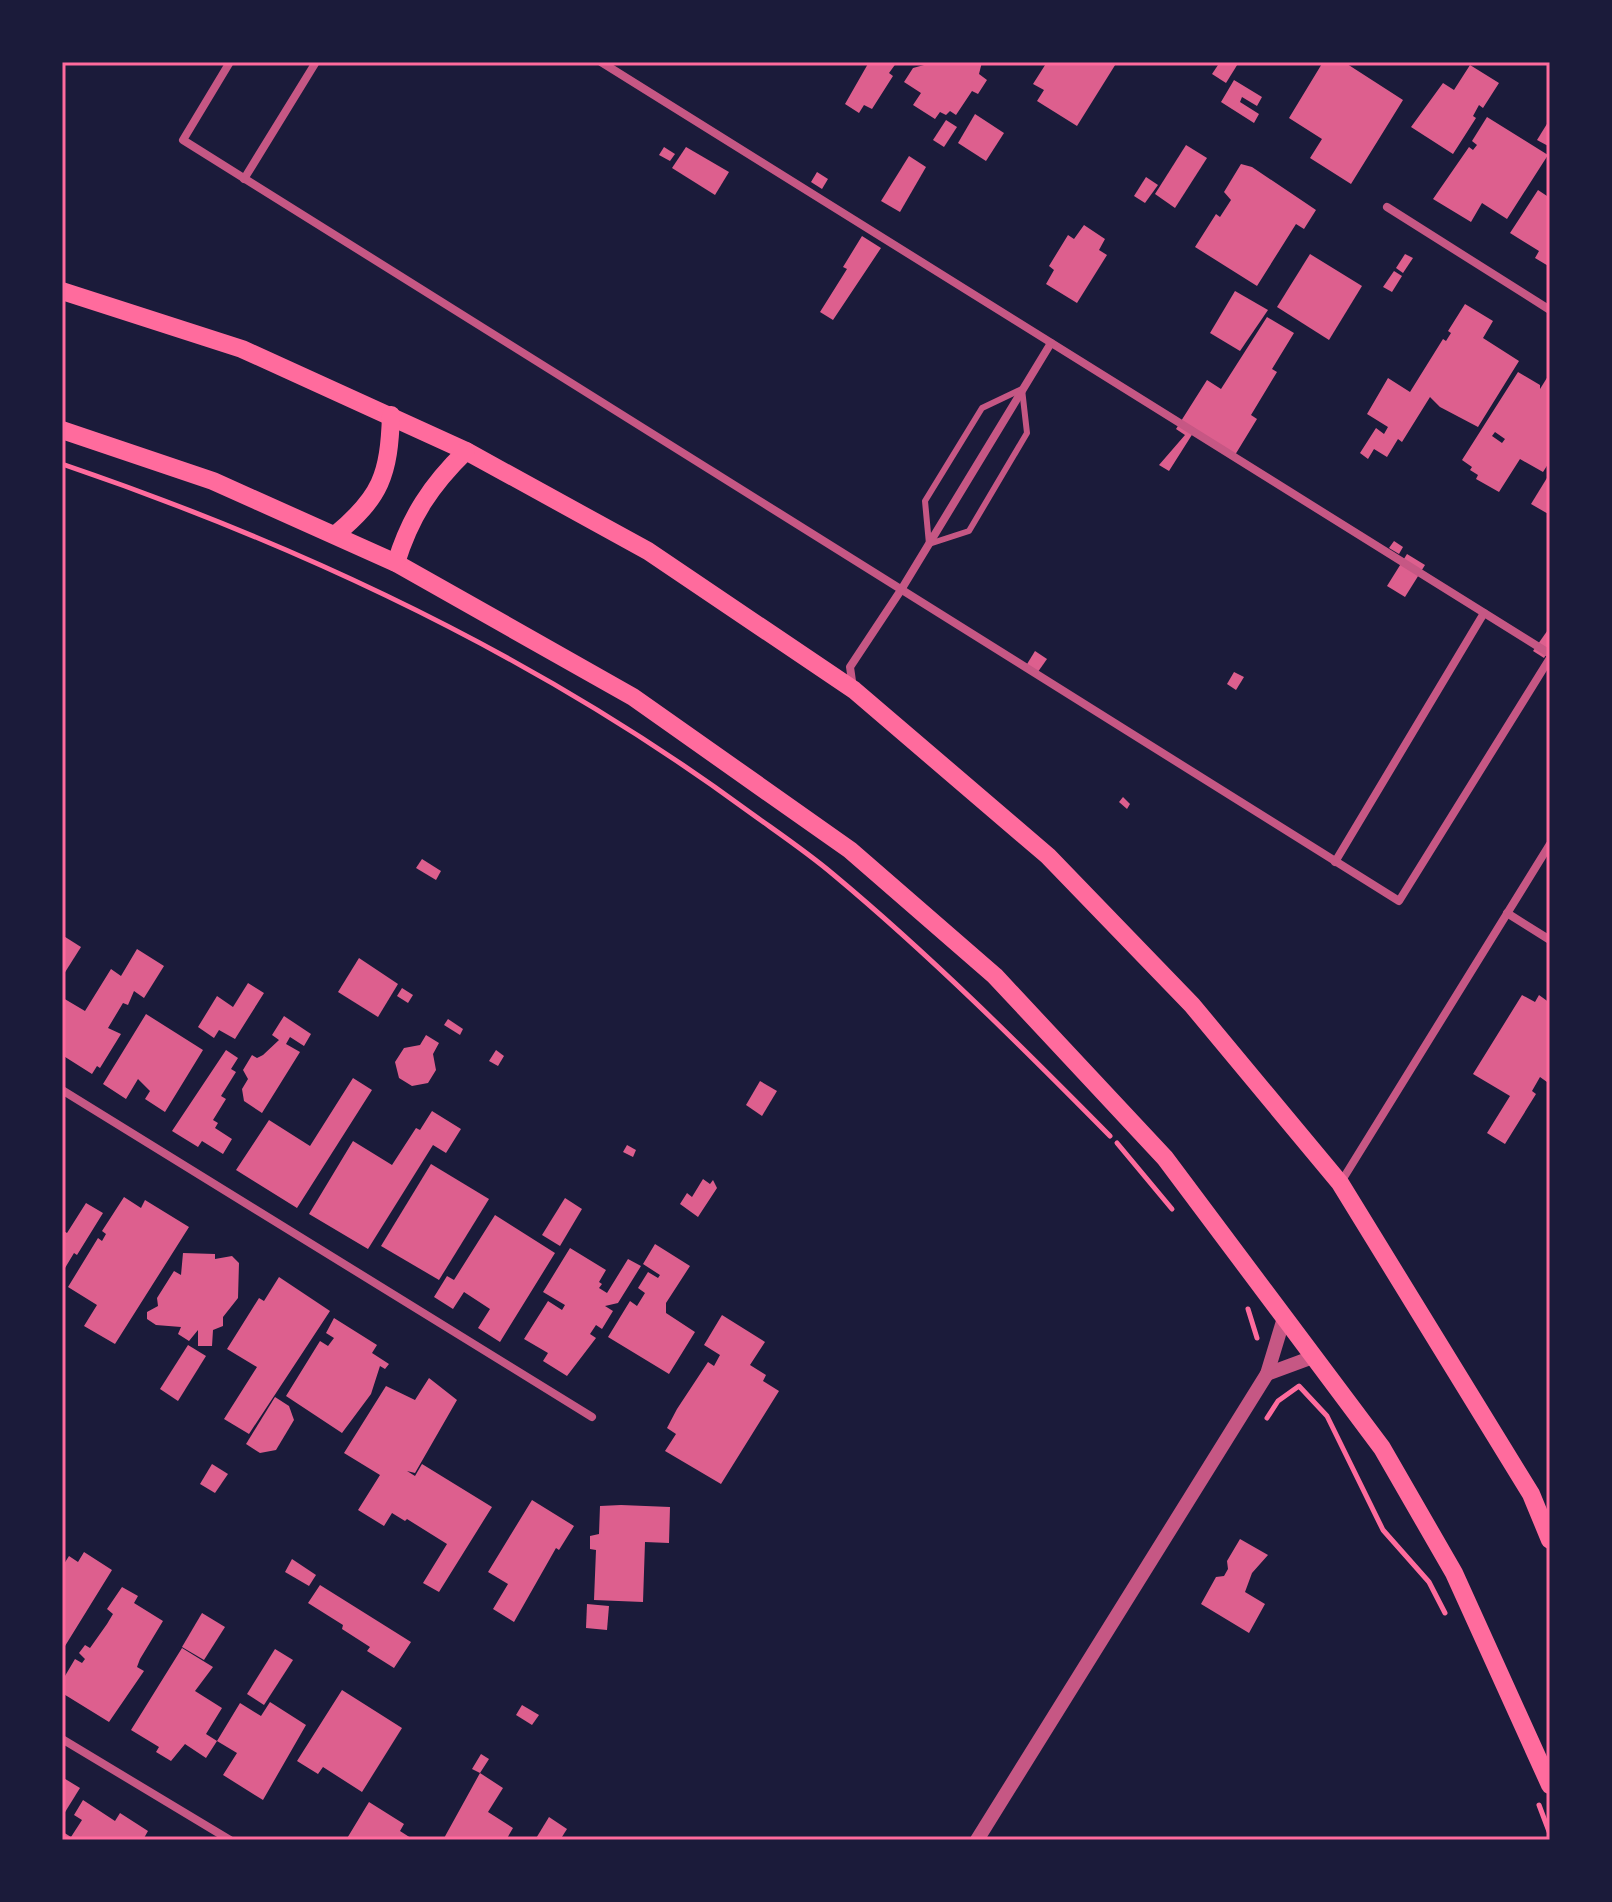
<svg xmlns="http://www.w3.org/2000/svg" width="1612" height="1902" font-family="'Crimson Pro',serif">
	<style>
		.building { fill: #dd5f8e; fill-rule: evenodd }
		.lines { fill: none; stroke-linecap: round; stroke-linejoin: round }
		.path { stroke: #ff6b9d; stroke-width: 5 }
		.service { stroke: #c65784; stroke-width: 6 }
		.minor { stroke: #c65784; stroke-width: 8 }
		.tertiary { stroke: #c65784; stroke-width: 14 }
		.primary { stroke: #ff6b9d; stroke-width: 18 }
		.neatline { fill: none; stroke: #ff6b9d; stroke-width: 3 }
	</style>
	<rect width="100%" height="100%" fill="#1b1b3a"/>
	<!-- building -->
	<g class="building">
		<polygon points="869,62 897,62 889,73 893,76 872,109 864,105 859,113 845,104"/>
		<polygon points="935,62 955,65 956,62 982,62 979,74 987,80 978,94 972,91 956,115 950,111 946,115 940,112 935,119 913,105 921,93 904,82 913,68"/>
		<polygon points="1047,62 1117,62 1077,126 1037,101 1044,90 1033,84"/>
		<polygon points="1220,62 1239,62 1226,83 1212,74"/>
		<polygon points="1323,62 1344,62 1403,100 1351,184 1310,158 1322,139 1289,118"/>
		<polygon points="1470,65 1499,83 1483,108 1479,105 1473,116 1476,118 1453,154 1411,127 1443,83 1454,90"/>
		<polygon points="1234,80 1262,97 1257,106 1242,97 1240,102 1259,114 1254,123 1221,102"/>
		<polygon points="975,114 1004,133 986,161 958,143"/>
		<polygon points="1487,117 1548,155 1507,219 1482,203 1471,222 1433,199 1469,147 1473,150 1477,145 1472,141"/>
		<polygon points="1550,119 1550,147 1537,140"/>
		<polygon points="946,120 957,127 944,147 933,140"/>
		<polygon points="1186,145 1207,158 1175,208 1155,194"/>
		<polygon points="664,147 675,154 670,161 659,155"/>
		<polygon points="686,147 729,172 715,195 672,168"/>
		<polygon points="909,156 926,167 900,212 881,201"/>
		<polygon points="1241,164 1252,167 1316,210 1304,229 1296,224 1257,286 1195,247 1216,214 1220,217 1231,200 1224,192"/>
		<polygon points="817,172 828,179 822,189 811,182"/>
		<polygon points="1146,177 1158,185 1145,203 1134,196"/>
		<polygon points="1538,190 1550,198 1550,267 1535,258 1539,251 1510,233"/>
		<polygon points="1084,225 1105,239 1099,250 1107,255 1077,303 1046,284 1054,270 1049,266 1068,235 1074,239"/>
		<polygon points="862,236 881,248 833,320 820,312 847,269 843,267"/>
		<polygon points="1310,254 1362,286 1329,340 1277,307"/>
		<polygon points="1405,254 1413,258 1403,273 1396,268"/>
		<polygon points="1394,271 1402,276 1392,292 1383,287"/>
		<polygon points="1235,291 1268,310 1240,351 1210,333"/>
		<polygon points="1465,304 1493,321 1483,338 1519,361 1478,427 1440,407 1430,397 1402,442 1398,439 1387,457 1374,449 1368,459 1360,453 1376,428 1384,434 1388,427 1367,414 1388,378 1410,392 1443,339 1446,341 1451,333 1448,331"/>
		<polygon points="1267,317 1294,333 1272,369 1277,372 1251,415 1257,419 1235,455 1195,430 1169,471 1159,465 1185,435 1176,429 1207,380 1221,389"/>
		<path d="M1518,372l22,13v4l10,-16v88l-7,11 -23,-13 -21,33 -23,-13 2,-4 -8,-5 2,-3 -10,-7zM1495,432l10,7 -3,4 -10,-7z"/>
		<polygon points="1550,473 1550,515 1531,504"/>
		<polygon points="1394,541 1403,547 1399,554 1389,548"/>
		<polygon points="1407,554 1425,565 1405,597 1387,586"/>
		<polygon points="1550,627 1550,648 1544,658 1533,651"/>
		<polygon points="1035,651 1047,659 1035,676 1024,669"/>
		<polygon points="1234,672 1244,677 1236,690 1227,684"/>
		<polygon points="1123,797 1130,804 1127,809 1119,802"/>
		<polygon points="422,859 441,871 436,880 416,868"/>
		<polygon points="62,935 81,947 62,977"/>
		<polygon points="137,949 164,966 144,998 134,991 128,1005 123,1003 108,1028 121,1034 100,1068 97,1066 92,1074 62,1055 62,1000 63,998 85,1011 111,969 121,976"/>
		<polygon points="359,958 398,984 378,1017 338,992"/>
		<polygon points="248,983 264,993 235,1039 219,1030 214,1038 198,1027 217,996 233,1007"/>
		<polygon points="402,988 413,995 408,1003 397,996"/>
		<polygon points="1522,995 1535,1002 1539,995 1550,1003 1550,1077 1547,1082 1540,1077 1532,1091 1536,1094 1505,1144 1487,1133 1510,1096 1473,1074"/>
		<polygon points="146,1014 203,1050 165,1112 145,1099 150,1091 138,1079 126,1099 103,1084"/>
		<polygon points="284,1016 311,1034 304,1046 290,1037 286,1044 300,1052 262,1113 244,1101 242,1089 248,1079 243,1070 252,1055 257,1058 263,1055 279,1040 272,1035"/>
		<polygon points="448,1019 463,1029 460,1035 444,1025"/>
		<polygon points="426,1035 439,1043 433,1054 436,1070 428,1083 412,1086 399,1078 395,1062 404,1048 420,1045"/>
		<polygon points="226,1050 238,1058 231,1069 236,1072 221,1096 226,1099 213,1120 218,1123 215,1128 232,1139 223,1154 202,1141 198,1147 172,1131"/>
		<polygon points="496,1050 504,1056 498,1066 489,1061"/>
		<polygon points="353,1078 372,1090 297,1208 236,1170 269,1120 310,1146"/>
		<polygon points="760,1081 777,1091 762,1116 746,1105"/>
		<polygon points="432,1111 461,1129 446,1153 433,1145 368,1249 309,1214 353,1141 392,1165 416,1128 420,1130"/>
		<polygon points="627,1145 636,1150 633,1157 623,1152"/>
		<polygon points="431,1164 489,1199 439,1280 381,1246"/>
		<polygon points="703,1179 710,1184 713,1180 717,1188 698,1217 680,1204 687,1193 692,1197"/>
		<polygon points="124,1197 141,1208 145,1200 189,1227 115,1344 84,1326 97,1305 68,1287 98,1238 102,1241 106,1234 102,1231"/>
		<polygon points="565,1198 582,1209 560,1246 542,1235"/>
		<polygon points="86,1203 103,1213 77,1255 74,1253 62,1273 62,1230 67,1233"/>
		<polygon points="495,1215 555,1253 500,1342 478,1328 490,1309 464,1292 453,1309 434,1297 447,1276 454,1280"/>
		<polygon points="655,1244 690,1266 666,1303 666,1313 695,1332 669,1374 608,1337 630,1301 637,1306 645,1293 638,1288 648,1272 658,1278 660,1275 643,1264"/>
		<polygon points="570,1248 606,1270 599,1282 602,1284 599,1288 607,1293 628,1259 641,1266 618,1303 605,1306 613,1311 602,1329 596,1325 590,1334 596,1338 567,1376 543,1361 548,1353 524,1339 548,1301 562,1310 565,1305 543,1292"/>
		<polygon points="183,1253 215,1254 215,1259 232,1256 239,1263 238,1298 223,1317 223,1326 213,1330 212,1346 198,1346 198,1330 189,1341 178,1334 181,1327 156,1325 147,1319 147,1312 158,1306 157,1298 174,1271 181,1275"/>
		<polygon points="279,1277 330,1311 249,1434 224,1419 257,1367 227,1349 259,1298 264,1301"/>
		<polygon points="722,1315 765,1342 750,1365 766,1375 763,1381 779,1391 721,1484 665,1451 676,1434 667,1428 677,1409 708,1362 714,1366 720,1355 704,1345"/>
		<polygon points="334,1318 377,1345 372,1353 389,1364 385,1369 380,1366 371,1394 342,1433 286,1396 320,1341 328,1346 334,1338 326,1333"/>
		<polygon points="188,1345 206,1356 178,1401 160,1389"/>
		<polygon points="429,1378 457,1400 415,1473 407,1471 415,1476 422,1464 492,1507 439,1592 423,1583 447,1544 407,1519 405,1521 392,1513 384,1526 358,1510 380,1475 344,1453 386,1386 415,1400"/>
		<polygon points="275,1397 289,1406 294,1420 276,1450 260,1453 246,1444"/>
		<polygon points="212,1464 228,1474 215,1493 200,1484"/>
		<polygon points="532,1500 574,1526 559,1550 556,1548 514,1622 493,1609 508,1584 488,1572"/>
		<polygon points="621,1505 670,1507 669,1543 645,1542 643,1602 594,1600 596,1550 590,1549 590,1536 599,1534 600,1506"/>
		<polygon points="1240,1539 1268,1555 1252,1573 1245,1592 1265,1604 1249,1633 1201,1604 1216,1577 1224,1576 1228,1569 1227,1561"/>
		<polygon points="84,1552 112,1570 65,1646 62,1567 69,1556 78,1562"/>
		<polygon points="292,1559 316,1575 309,1586 285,1572"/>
		<polygon points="320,1585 411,1642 394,1668 367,1651 370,1647 342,1629 343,1625 308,1603"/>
		<polygon points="122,1587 138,1596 134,1603 163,1621 140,1659 137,1667 144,1671 109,1722 62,1693 62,1681 75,1659 82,1663 85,1659 79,1653 85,1645 90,1648 107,1624 113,1614 107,1609"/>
		<polygon points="587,1604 609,1606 607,1630 586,1628"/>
		<polygon points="202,1613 225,1627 204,1660 182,1647"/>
		<polygon points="182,1648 213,1667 195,1691 222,1708 206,1734 217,1741 206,1758 185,1744 171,1761 156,1752 159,1747 131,1730"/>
		<polygon points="275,1649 293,1660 264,1705 247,1694"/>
		<polygon points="342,1690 402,1728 362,1792 323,1767 318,1774 297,1761"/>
		<polygon points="270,1702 306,1725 263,1800 223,1775 237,1753 217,1741 240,1703 261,1716"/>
		<polygon points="522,1705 539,1715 532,1725 516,1715"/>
		<polygon points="481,1754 489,1759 480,1773 503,1788 488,1812 513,1828 506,1840 443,1840 480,1773 472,1769"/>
		<polygon points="62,1777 80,1788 62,1817"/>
		<polygon points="83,1800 115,1821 120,1813 148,1831 144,1838 147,1840 62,1840 63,1832 71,1837 82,1820 74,1815"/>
		<polygon points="369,1802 404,1824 400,1831 414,1840 346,1840"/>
		<polygon points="549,1817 567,1829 560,1840 535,1840"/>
	</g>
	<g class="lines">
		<!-- path -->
		<g class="path">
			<path d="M62,464c244,83 478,194 686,347 29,21 59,41 86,64 97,81 187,171 276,261"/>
			<polyline points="1117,1143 1172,1209"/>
			<polyline points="1248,1309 1257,1338"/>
			<polyline points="1267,1418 1278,1401 1299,1386 1327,1416 1383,1530 1429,1582 1445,1613"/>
			<polyline points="1539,1805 1550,1834"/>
		</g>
		<!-- service -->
		<polygon class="service" points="1022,389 1027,433 969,531 929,544 925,501 982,408"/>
		<!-- minor -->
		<g class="minor">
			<polyline points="230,62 183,140 1399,901 1550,658"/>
			<polyline points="601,62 1550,654"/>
			<polyline points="244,179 316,62"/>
			<polyline points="1387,207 1550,310"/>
			<polyline points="853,688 850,667 901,590 1051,343"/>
			<polyline points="1335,862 1484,613"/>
			<polyline points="1507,913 1550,940"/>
			<polyline points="62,1090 592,1417"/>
			<polyline points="1341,1182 1550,844"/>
			<polyline points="62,1739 230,1840"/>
		</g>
		<!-- tertiary -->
		<g class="tertiary">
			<polyline points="1267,1374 1313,1357"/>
			<polyline points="977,1840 1267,1374 1284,1318"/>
		</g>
		<!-- primary -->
		<g class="primary">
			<polyline points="62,291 242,349 466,451 648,551 854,690 1048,856 1192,1005 1340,1183 1531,1494 1550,1540"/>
			<polyline points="62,430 213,481 396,563 633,697 850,850 995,976 1165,1158 1382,1448 1454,1573 1550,1785"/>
			<path d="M335,535c46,-38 54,-60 56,-120"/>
			<path d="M396,563c14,-46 35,-78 70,-112"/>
		</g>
	</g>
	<!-- border -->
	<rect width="1612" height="1902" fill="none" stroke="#1b1b3a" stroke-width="128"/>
	<rect x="64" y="64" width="1484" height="1774" class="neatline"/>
</svg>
